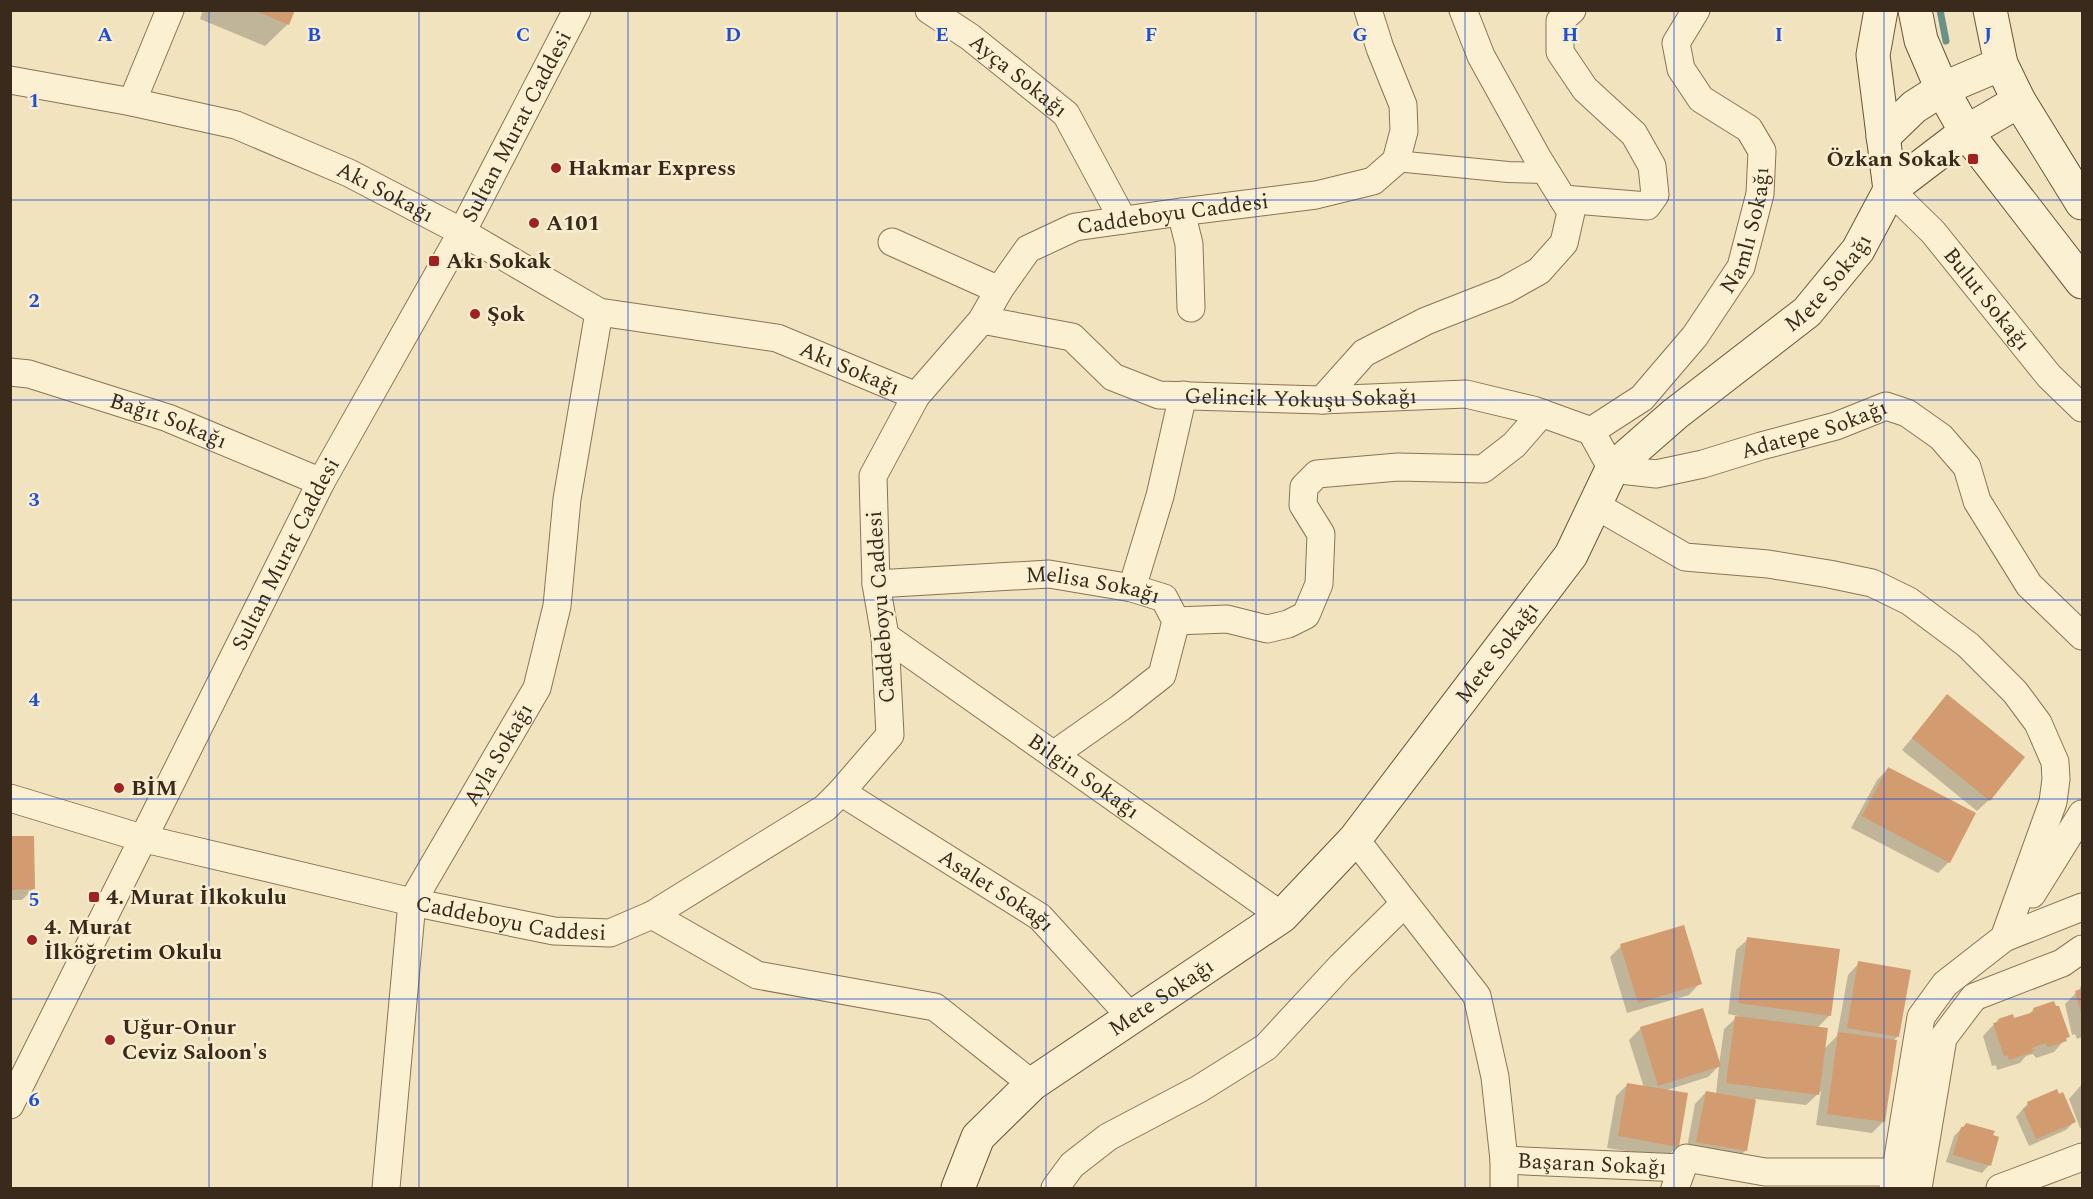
<svg xmlns="http://www.w3.org/2000/svg" width="2093" height="1199" font-family="Spectral,serif">
	<style>
		.shadow { fill: #0003 }
		.lines { fill: none; stroke-linecap: round; stroke-linejoin: round }
		.stream { stroke: #689187; stroke-width: 7 }
		.building { fill: #d29b70 }
		.pedestrian-casing { stroke: #8b7355; stroke-width: 22 }
		.minor-casing { stroke: #8b7355; stroke-width: 29 }
		.secondary-casing { stroke: #6c5338; stroke-width: 35 }
		.pedestrian { stroke: #fbf0d1; stroke-width: 20 }
		.minor { stroke: #fbf0d1; stroke-width: 27 }
		.secondary { stroke: #fbf0d1; stroke-width: 33 }
		.grid { fill: none; stroke: #1d4ed8; stroke-width: 1.5; stroke-opacity: 0.55 }
		.poi-dot { fill: #9e2220; stroke: #f8edce; stroke-width: 2 }
		.labels { text-anchor: middle; dominant-baseline: central; stroke-width: 5; stroke-linejoin: round; paint-order: stroke }
		.street-label { font-size: 22px; fill: #392a1b; stroke: #f8edce }
		.poi-label { font-size: 22px; font-weight: bold; fill: #392a1b; stroke: #f8edce; text-anchor: start }
		.grid-label { font-size: 20px; text-anchor: middle; font-weight: bold; fill: #1d4ed8; stroke: #f8edce; stroke-width: 5; stroke-linejoin: round; paint-order: stroke }
	</style>
	<rect width="100%" height="100%" fill="#f1e3be"/>
	<!-- shadow -->
	<g class="shadow">
		<polygon points="203,10 293,10 288,24 265,46 200,19"/>
		<polygon points="1947,696 1989,800 1977,811 1902,750"/>
		<polygon points="1888,769 1949,862 1938,873 1851,828 1877,780"/>
		<polygon points="10,838 34,888 22,900 10,900"/>
		<polygon points="1748,939 1830,1015 1817,1028 1824,1049 1837,1036 1848,975 1859,963 1898,1036 1893,1041 1884,1121 1872,1133 1816,1125 1821,1091 1806,1105 1755,1099 1745,1151 1734,1162 1686,1153 1695,1104 1706,1092 1716,1094 1719,1066 1708,1077 1664,1091 1678,1146 1666,1157 1607,1148 1616,1096 1627,1085 1644,1088 1629,1040 1641,1028 1719,1065 1724,1029 1738,1016 1728,1014 1736,950"/>
		<polygon points="1621,946 1700,983 1689,995 1627,1013 1610,957"/>
		<polygon points="2081,988 2082,988 2082,1037 2077,1039 2075,1034 2072,1035 2065,1004"/>
		<polygon points="2034,1009 2068,1036 2054,1052 2036,1058 2033,1054 2026,1056 2020,1063 1997,1070 1996,1065 1992,1066 1983,1036 1998,1020 2012,1016 2013,1020 2027,1016"/>
		<polygon points="2082,1084 2082,1127 2080,1128 2069,1099"/>
		<polygon points="2028,1103 2074,1122 2066,1130 2029,1146 2016,1117"/>
		<polygon points="1966,1124 1989,1165 1982,1173 1946,1162 1954,1136"/>
	</g>
	<g class="lines">
		<!-- stream -->
		<polyline class="stream" points="1940,10 1946,41"/>
	</g>
	<!-- building -->
	<g class="building">
		<polygon points="254,10 295,10 289,25"/>
		<polygon points="1947,694 2025,757 1990,801 1912,738"/>
		<polygon points="1888,767 1976,813 1950,863 1862,816"/>
		<polygon points="10,836 34,836 35,889 10,890"/>
		<polygon points="1684,925 1702,984 1638,1003 1620,944"/>
		<polygon points="1747,937 1840,949 1831,1016 1738,1003"/>
		<polygon points="1858,961 1911,970 1899,1037 1847,1028"/>
		<polygon points="2082,986 2082,1017 2075,991 2081,989 2080,987"/>
		<polygon points="2054,1001 2056,1006 2059,1006 2070,1037 2066,1038 2067,1041 2048,1047 2045,1043 2032,1048 2033,1052 2009,1060 2007,1055 2004,1056 1993,1023 1999,1022 1998,1019 2013,1014 2014,1018 2034,1012 2033,1008"/>
		<polygon points="1703,1008 1721,1066 1658,1086 1640,1027"/>
		<polygon points="1735,1016 1828,1028 1819,1095 1726,1083"/>
		<polygon points="1838,1032 1897,1040 1885,1122 1827,1114"/>
		<polygon points="1627,1083 1688,1093 1679,1147 1618,1136"/>
		<polygon points="2057,1089 2059,1094 2063,1092 2076,1122 2036,1139 2023,1109 2029,1106 2027,1102"/>
		<polygon points="1706,1091 1756,1100 1747,1151 1696,1142"/>
		<polygon points="1966,1123 1995,1131 1993,1135 1999,1137 1991,1166 1953,1155 1961,1127 1964,1127"/>
	</g>
	<g class="lines">
		<!-- pedestrian casing -->
		<g class="pedestrian-casing">
			<polyline id="pedestrian" points="1396,161 1508,172 1547,173"/>
		</g>
		<!-- minor casing -->
		<g class="minor-casing">
			<g id="minor">
				<path id="s1" d="M929,10l41,27 96,77 57,106"/>
				<path id="s2" d="M10,80l122,22 104,23 113,48 113,59 137,80 178,26 139,58"/>
				<polyline points="132,102 170,10"/>
				<path id="s3" d="M1890,190l43,42 116,144 33,32"/>
				<polyline points="1563,199 1647,206 1655,195 1652,166 1634,134 1585,89 1560,52 1560,21 1572,10"/>
				<polyline points="1181,212 1189,244 1191,308"/>
				<polyline points="892,242 999,290"/>
				<path id="s4" d="M982,320l90,17 41,40 46,18 163,5 144,-6 67,16 58,21 21,38 44,5 47,-10 58,-18 75,-20 50,-20 21,7 34,24 26,30 10,34 52,84 53,51"/>
				<path id="s5" d="M10,372l19,2 139,44 153,64"/>
				<polyline points="1322,400 1364,353 1426,321 1505,290 1539,271 1564,243 1571,212 1537,157 1481,56 1463,10"/>
				<path id="s6" d="M1591,431l51,-33 53,-62 46,-69 19,-73 2,-43 -13,-22 -48,-30 -20,-30 -5,-26 20,-33"/>
				<polyline points="1595,505 1685,557 1768,564 1829,574 1872,583 1909,601 1968,645 2015,692 2038,723 2055,762 2056,779 2053,802 2004,938 1945,984 1921,1017 1893,1188"/>
				<path id="s7" d="M876,584l173,-10 83,14 32,10 12,23 -14,54 -42,33 -67,47"/>
				<polyline points="1132,588 1160,496 1183,395"/>
				<polyline points="1176,621 1227,619 1267,629 1288,624 1306,615 1319,584 1321,534 1303,505 1304,487 1317,474 1398,467 1483,469 1514,445 1542,413"/>
				<path id="s8" d="M885,636l397,280"/>
				<path id="s9" d="M841,792l199,125 91,100"/>
				<path id="s10" d="M10,798l135,41 267,63 142,29 56,2 42,-18 173,-107 16,-16 49,-57 -5,-99 -9,-52 -3,-108 43,-80 66,-76 17,-30 29,-41 47,-22 106,-15 135,-17 57,-14 23,-20 8,-30 -1,-26 -23,-57 -12,-38"/>
				<polyline points="1355,839 1477,996 1495,1077 1504,1160 1504,1188"/>
				<polyline points="2032,894 2082,814"/>
				<polyline points="652,915 757,975 935,1007 1032,1084"/>
				<polyline points="2004,938 2082,907"/>
				<path id="s11" d="M10,1105l311,-623 141,-250 115,-222"/>
				<path id="s12" d="M1504,1160l178,8"/>
				<path id="s13" d="M386,1188l26,-286 125,-214 20,-82 10,-107 32,-187"/>
				<polyline points="1055,1188 1072,1165 1108,1137 1199,1089 1266,1047 1341,966 1404,904"/>
				<polyline points="1675,1188 1686,1158 1765,1172 1896,1172"/>
				<polyline points="1918,1188 1943,1038 1974,997 2062,963 2082,949"/>
				<polyline points="2000,1188 2082,1157"/>
			</g>
		</g>
		<!-- secondary casing -->
		<g class="secondary-casing">
			<g id="secondary">
				<polyline points="1881,10 1873,55 1890,190"/>
				<polyline points="1915,10 1921,40 1942,89 1966,132 2082,282"/>
				<polyline points="1990,10 2001,64 2019,101 2082,203"/>
				<polyline points="1883,137 1914,107 1942,89 2001,64"/>
				<path id="s14" d="M958,1188l20,-51 54,-53 250,-168 73,-77 216,-284 41,-86 63,-55 132,-102 51,-62 32,-60 76,-58 53,-31"/>
			</g>
		</g>
		<!-- pedestrian -->
		<use href="#pedestrian" class="pedestrian"/>
		<!-- minor -->
		<use href="#minor" class="minor"/>
		<!-- secondary -->
		<use href="#secondary" class="secondary"/>
	</g>
	<!-- grid -->
	<path class="grid" d="M209,10v1178M419,10v1178M628,10v1178M837,10v1178M1046,10v1178M1256,10v1178M1465,10v1178M1674,10v1178M1884,10v1178M10,200h2072M10,400h2072M10,600h2072M10,799h2072M10,999h2072"/>
	<!-- markers -->
	<g class="poi-dot">
		<rect x="1967" y="153" width="12" height="12" rx="3"/>
		<circle cx="556" cy="168" r="6"/>
		<circle cx="534" cy="223" r="6"/>
		<rect x="428" y="255" width="12" height="12" rx="3"/>
		<circle cx="475" cy="314" r="6"/>
		<circle cx="119" cy="788" r="6"/>
		<rect x="88" y="891" width="12" height="12" rx="3"/>
		<circle cx="32" cy="940" r="6"/>
		<circle cx="110" cy="1040" r="6"/>
	</g>
	<g class="labels">
		<!-- street labels -->
		<g class="street-label">
			<text stroke="none"><textPath href="#s1" startOffset="111">Ayça Sokağı</textPath></text>
			<text stroke="none"><textPath href="#s11" startOffset="1102">Sultan Murat Caddesi</textPath></text>
			<text stroke="none"><textPath href="#s2" startOffset="394">Akı Sokağı</textPath></text>
			<text stroke="none"><textPath href="#s10" startOffset="1650">Caddeboyu Caddesi</textPath></text>
			<text stroke="none"><textPath href="#s6" startOffset="262">Namlı Sokağı</textPath></text>
			<text stroke="none"><textPath href="#s14" startOffset="1276">Mete Sokağı</textPath></text>
			<text stroke="none"><textPath href="#s3" startOffset="146">Bulut Sokağı</textPath></text>
			<text stroke="none"><textPath href="#s2" startOffset="898">Akı Sokağı</textPath></text>
			<text stroke="none"><textPath href="#s4" startOffset="340">Gelincik Yokuşu Sokağı</textPath></text>
			<text stroke="none"><textPath href="#s5" startOffset="166">Bağıt Sokağı</textPath></text>
			<text stroke="none"><textPath href="#s4" startOffset="888">Adatepe Sokağı</textPath></text>
			<text stroke="none"><textPath href="#s11" startOffset="616">Sultan Murat Caddesi</textPath></text>
			<text stroke="none"><textPath href="#s7" startOffset="218">Melisa Sokağı</textPath></text>
			<text transform="translate(881 607) rotate(-94)">Caddeboyu Caddesi</text>
			<text stroke="none"><textPath href="#s14" startOffset="772">Mete Sokağı</textPath></text>
			<text stroke="none"><textPath href="#s13" startOffset="458">Ayla Sokağı</textPath></text>
			<text stroke="none"><textPath href="#s8" startOffset="243">Bilgin Sokağı</textPath></text>
			<text stroke="none"><textPath href="#s9" startOffset="184">Asalet Sokağı</textPath></text>
			<text stroke="none"><textPath href="#s10" startOffset="516">Caddeboyu Caddesi</textPath></text>
			<text stroke="none"><textPath href="#s14" startOffset="286">Mete Sokağı</textPath></text>
			<text stroke="none"><textPath href="#s12" startOffset="88">Başaran Sokağı</textPath></text>
		</g>
		<!-- poi labels -->
		<g class="poi-label">
			<text x="1961" y="159" text-anchor="end">Özkan Sokak</text>
			<text x="568" y="168">Hakmar Express</text>
			<text x="546" y="223">A101</text>
			<text x="446" y="261">Akı Sokak</text>
			<text x="487" y="314">Şok</text>
			<text x="131" y="788">BİM</text>
			<text x="106" y="897">4. Murat İlkokulu</text>
			<text x="44" y="927">4. Murat<tspan x="44" dy="25">İlköğretim Okulu</tspan></text>
			<text x="122" y="1027">Uğur-Onur<tspan x="122" dy="25">Ceviz Saloon's</tspan></text>
		</g>
	</g>
	<g class="grid-label">
		<text x="105" y="41">A</text>
		<text x="314" y="41">B</text>
		<text x="523" y="41">C</text>
		<text x="733" y="41">D</text>
		<text x="942" y="41">E</text>
		<text x="1151" y="41">F</text>
		<text x="1360" y="41">G</text>
		<text x="1570" y="41">H</text>
		<text x="1779" y="41">I</text>
		<text x="1988" y="41">J</text>
		<text x="34" y="107">1</text>
		<text x="34" y="307">2</text>
		<text x="34" y="506">3</text>
		<text x="34" y="706">4</text>
		<text x="34" y="906">5</text>
		<text x="34" y="1106">6</text>
	</g>
	<!-- border -->
	<rect width="2093" height="1199" fill="none" stroke="#392a1b" stroke-width="24"/>
</svg>
